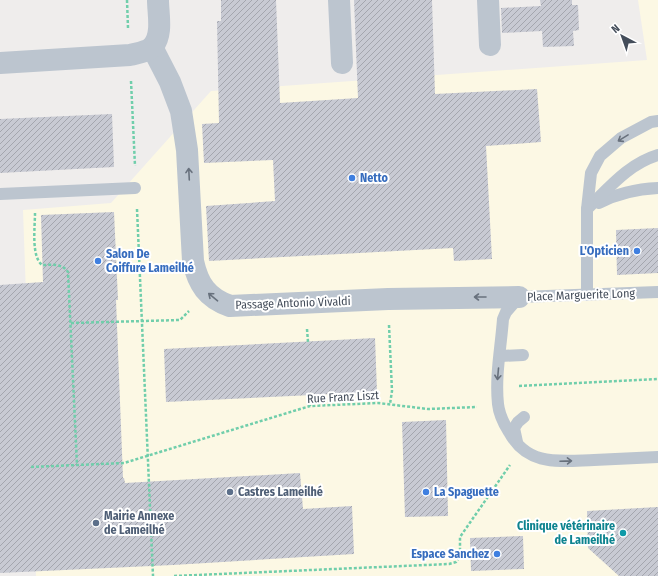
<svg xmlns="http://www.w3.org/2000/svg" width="658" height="576" font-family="'Fira Sans Condensed',sans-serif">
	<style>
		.commercial { fill: #fcf8e4 }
		.building { fill: url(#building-hatch) }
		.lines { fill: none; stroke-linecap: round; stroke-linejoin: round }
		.path { stroke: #70ceab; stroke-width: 2.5; stroke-dasharray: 3 2; stroke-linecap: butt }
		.lane { stroke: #bcc5cf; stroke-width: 12 }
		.street { stroke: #bcc5cf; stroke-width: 22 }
		.oneway { stroke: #68717d }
		.shop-dot { fill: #3f7fe0; stroke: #fff; stroke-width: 1.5 }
		.service-dot { fill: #5c6f8a; stroke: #fff; stroke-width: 1.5 }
		.culture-dot { fill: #0f9aa8; stroke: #fff; stroke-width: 1.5 }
		.labels { text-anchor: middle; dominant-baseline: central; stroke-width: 4; stroke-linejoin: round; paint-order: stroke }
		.shop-label { font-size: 12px; font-weight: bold; fill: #366cbe; stroke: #fff; text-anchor: start }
		.street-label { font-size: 12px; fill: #444d5a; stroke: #fff }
		.service-label { font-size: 12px; font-weight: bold; fill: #4e5e75; stroke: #fff; text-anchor: start }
		.culture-label { font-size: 12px; font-weight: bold; fill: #0d838f; stroke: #fff; text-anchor: end }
	</style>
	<defs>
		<pattern id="building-hatch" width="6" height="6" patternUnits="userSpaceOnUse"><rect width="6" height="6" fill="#c8cad3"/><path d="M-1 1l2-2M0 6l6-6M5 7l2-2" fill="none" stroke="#a4a6ae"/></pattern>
	</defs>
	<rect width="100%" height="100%" fill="#efedec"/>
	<!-- commercial -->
	<polygon class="commercial" points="638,0 658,0 658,576 36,576 23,210 111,203 211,91 647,60"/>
	<!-- building -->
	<g class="building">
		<polygon points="221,0 276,0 280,103 358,98 354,0 432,0 435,94 537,89 541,142 486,146 492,259 454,261 453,248 209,261 206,206 275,201 273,160 204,163 202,124 219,123 217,21 221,21"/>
		<polygon points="540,0 572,0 572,5 578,5 579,30 573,31 574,46 543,47 542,31 502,33 501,8 541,6"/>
		<polygon points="112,114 114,167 0,173 0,119"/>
		<polygon points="114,212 118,300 116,300 123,478 124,478 125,483 300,473 303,509 352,506 354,554 173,565 0,573 0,285 43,282 41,215"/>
		<polygon points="658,228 658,273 617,275 616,230"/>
		<polygon points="375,338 377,392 166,402 164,349"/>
		<polygon points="446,420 448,516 405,517 402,422"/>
		<polygon points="658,507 658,576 619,576 588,548 587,511"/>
		<polygon points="523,536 524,569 471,571 470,538"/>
	</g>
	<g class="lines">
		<!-- path -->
		<g class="path">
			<polyline points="127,0 128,28"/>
			<polyline points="131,81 135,166"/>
			<polyline points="137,209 153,576"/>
			<path d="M35,213c0,14 -4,43 7,52 10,0 20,-2 26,7l9,193"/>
			<polyline points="71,323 180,320 189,311"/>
			<polyline points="389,325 392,391 390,404"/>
			<polyline points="307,329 308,342"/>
			<polyline points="519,386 658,379"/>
			<polyline points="310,395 310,406"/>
			<polyline points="31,467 124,463 310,406 378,403 428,409 477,407"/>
			<polyline points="174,576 449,564 456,562 460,556 460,537 510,465"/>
		</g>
		<!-- lane -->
		<g class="lane">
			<polyline points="0,194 135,188"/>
			<path d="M599,203c19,-10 38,-14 59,-15"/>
			<path d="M587,209c22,-21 41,-45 71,-54"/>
			<path d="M658,292l-139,5 -13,15 -3,7c-2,28 -8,57 -5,85 1,10 6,20 11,28 19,35 51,29 85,28 22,-1 43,-2 64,-3"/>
			<polyline points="587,295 587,209 591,173 600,156 621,138 651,122 658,121"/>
			<polyline points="500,356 523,355"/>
			<polyline points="517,442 514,428 518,422 524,417"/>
		</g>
		<!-- street -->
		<g class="street">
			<polyline points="339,0 342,63"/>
			<polyline points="488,0 490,45"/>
			<path d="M152,47l18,35 11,29 6,39 6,111c5,23 14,37 37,45l158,-7 131,-2"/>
			<path d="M0,63l130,-8c7,-2 18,-3 23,-9 10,-12 5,-32 5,-46"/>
		</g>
	</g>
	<!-- one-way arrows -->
	<defs><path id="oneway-shaft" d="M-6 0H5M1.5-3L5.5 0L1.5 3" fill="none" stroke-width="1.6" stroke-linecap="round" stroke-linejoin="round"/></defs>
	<g class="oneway">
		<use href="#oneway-shaft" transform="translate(623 138) rotate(148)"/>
		<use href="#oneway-shaft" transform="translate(189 174) rotate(-93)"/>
		<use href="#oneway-shaft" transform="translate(213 297) rotate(-140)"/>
		<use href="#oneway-shaft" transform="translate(480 297) rotate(180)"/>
		<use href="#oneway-shaft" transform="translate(498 374) rotate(95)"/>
		<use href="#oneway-shaft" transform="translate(566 461) rotate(-2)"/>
	</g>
	<!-- markers -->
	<g class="shop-dot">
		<circle cx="352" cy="178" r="4"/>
		<circle cx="637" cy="251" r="4"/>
		<circle cx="98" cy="261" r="4"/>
		<circle cx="426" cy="492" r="4"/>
		<circle cx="497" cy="554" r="4"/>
	</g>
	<g class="service-dot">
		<circle cx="230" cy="492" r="4"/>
		<circle cx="96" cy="523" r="4"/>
	</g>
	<circle class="culture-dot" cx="623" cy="533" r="4"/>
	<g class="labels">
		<!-- shop labels -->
		<g class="shop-label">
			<text x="360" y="178">Netto</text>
			<text x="629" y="251" text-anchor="end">L'Opticien</text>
			<text x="106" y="254">Salon De<tspan x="106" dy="14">Coiffure Lameilhé</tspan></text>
			<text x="434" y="492">La Spaguette</text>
			<text x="489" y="554" text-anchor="end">Espace Sanchez</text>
		</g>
		<!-- street labels -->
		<g class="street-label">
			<text transform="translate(581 295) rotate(-2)">Place Marguerite Long</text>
			<text transform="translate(293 303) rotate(-2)">Passage Antonio Vivaldi</text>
			<text transform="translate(343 397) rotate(-3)">Rue Franz Liszt</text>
		</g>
		<!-- service labels -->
		<g class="service-label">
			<text x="238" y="492">Castres Lameilhé</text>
			<text x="104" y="516">Mairie Annexe<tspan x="104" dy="14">de Lameilhé</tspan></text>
		</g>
		<!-- culture labels -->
		<g class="culture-label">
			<text x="615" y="526">Clinique vétérinaire<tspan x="615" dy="14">de Lameilhé</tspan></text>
		</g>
	</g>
	<!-- north arrow -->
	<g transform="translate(622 36) rotate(319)" stroke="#ffffff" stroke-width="3" paint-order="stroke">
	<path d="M0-3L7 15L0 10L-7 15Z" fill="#444d5a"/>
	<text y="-6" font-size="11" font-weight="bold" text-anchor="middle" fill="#444d5a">N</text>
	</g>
</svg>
